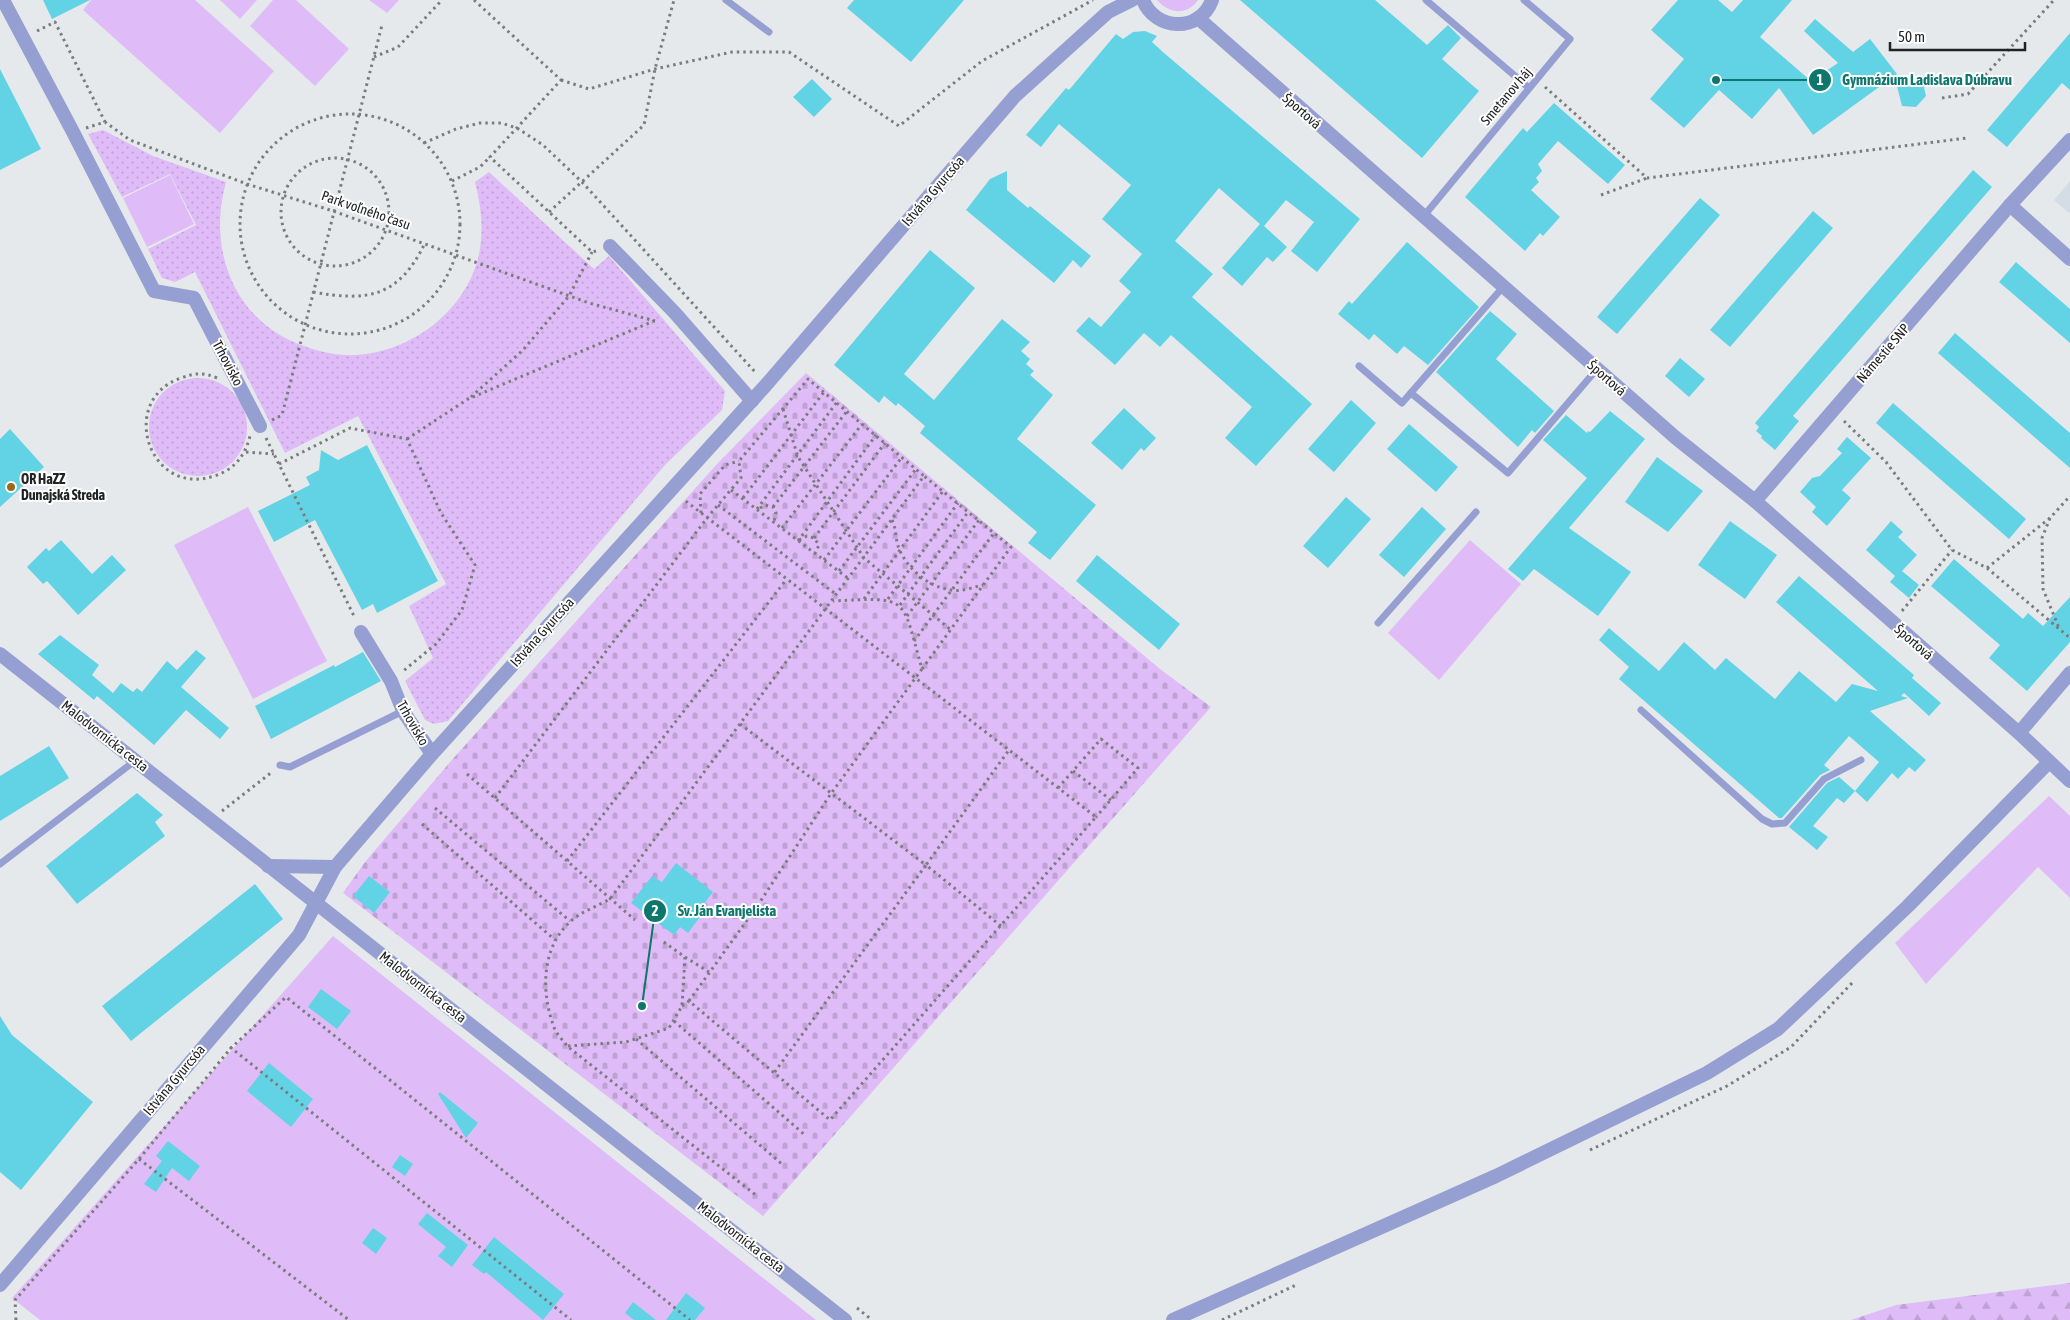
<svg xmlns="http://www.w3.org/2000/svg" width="2070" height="1320" font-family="'Asap Condensed',sans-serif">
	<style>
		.built { fill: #d4dde5 }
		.green { fill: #dfbcf7 }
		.forest { fill: url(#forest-firs) }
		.cemetery { fill: url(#cemetery-stones) }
		.park { fill: url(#park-dots) }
		.building { fill: #62d3e5 }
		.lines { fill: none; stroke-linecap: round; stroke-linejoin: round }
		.path { stroke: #7a7c7d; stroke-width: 3; stroke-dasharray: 2.5 4; stroke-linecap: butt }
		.service { stroke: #969fd1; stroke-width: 7 }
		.minor { stroke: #969fd1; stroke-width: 14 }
		.tertiary { stroke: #969fd1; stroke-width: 14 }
		.poi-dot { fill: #9b691e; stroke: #fff; stroke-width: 2 }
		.labels { text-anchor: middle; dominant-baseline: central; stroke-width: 4; stroke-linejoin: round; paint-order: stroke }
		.street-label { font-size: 14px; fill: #212223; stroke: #fff }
		.poi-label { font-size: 14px; font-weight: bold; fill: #212223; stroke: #fff; text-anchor: start }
		.leader { fill: none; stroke: #0f766e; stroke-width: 2 }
		.callout-dot { fill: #0f766e; stroke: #fff; stroke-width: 2 }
		.mark-label { font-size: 15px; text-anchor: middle; font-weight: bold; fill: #fff }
		.callout-label { font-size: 15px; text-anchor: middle; font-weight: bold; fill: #0f766e; stroke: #fff; stroke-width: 4; stroke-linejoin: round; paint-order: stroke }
	</style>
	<defs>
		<pattern id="forest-firs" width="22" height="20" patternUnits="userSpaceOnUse" patternTransform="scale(1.25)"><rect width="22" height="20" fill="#dfbcf7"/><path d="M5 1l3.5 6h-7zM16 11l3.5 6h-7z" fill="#bfa1d3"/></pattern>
		<pattern id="cemetery-stones" width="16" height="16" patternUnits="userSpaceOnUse" patternTransform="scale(1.25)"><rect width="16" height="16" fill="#dfbcf7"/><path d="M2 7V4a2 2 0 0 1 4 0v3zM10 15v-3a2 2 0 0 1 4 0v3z" fill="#bfa1d3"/></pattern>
		<pattern id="park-dots" width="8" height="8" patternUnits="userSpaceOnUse" patternTransform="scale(1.25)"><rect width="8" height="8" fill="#dfbcf7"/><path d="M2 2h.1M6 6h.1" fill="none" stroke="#bfa1d3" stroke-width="1.8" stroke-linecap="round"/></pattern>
	</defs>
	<rect width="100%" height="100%" fill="#e6e9eb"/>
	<!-- built -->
	<polygon class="built" points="2070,181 2070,214 2054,200"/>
	<!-- green -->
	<g class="green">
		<polygon points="91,0 195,0 274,71 220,133 83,10"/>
		<polygon points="220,0 257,0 240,19"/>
		<polygon points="273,0 296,0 349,49 315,86 250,26"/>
		<polygon points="369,0 399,0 387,13"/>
		<path d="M1157,0h41c-11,16 -29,14 -41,0z"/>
		<polygon points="170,175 194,224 147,247 123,198"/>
		<polygon points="248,507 327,661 253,699 174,545"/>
		<polygon points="1470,540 1521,584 1439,680 1388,633"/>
		<polygon points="2049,796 2070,816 2070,898 2038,867 1926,984 1895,943"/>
		<polygon points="333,936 816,1320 40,1320 12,1298"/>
	</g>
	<!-- forest -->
	<polygon class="forest" points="2070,1283 2070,1320 1851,1320 1896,1305"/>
	<!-- cemetery -->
	<polygon class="cemetery" points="806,373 1160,669 1211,707 763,1216 343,893 365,862 451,761 717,464"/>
	<!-- park -->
	<g class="park">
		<path d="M103,130l50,26 73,26c-19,68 8,140 78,164 16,6 34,10 52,9 56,-3 111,-45 123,-101 5,-24 2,-49 -4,-72l14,-10 105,97 15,-13 116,135 -3,19 -57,55 -217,256 -14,3 -9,-4 -20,-39 28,-23 -24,-52 37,-22 -88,-168 -73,37 -90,-181 -20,10 -13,-4 -14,-29 48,-24 -26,-51 -48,23 -34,-63z"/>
		<circle cx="198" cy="427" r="49"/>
	</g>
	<!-- building -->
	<g class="building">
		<polygon points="43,0 90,0 52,19"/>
		<polygon points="854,0 964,0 911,62 847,8"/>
		<polygon points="1240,0 1375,0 1427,45 1448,25 1461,38 1442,59 1479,91 1422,158"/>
		<polygon points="1678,0 1718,0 1732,12 1743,0 1792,0 1760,37 1811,81 1838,63 1804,31 1815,19 1853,52 1870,39 1897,74 1813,135 1779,88 1752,119 1719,90 1684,128 1650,99 1684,59 1651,30"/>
		<polygon points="1145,31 1157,36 1152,42 1164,53 1360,219 1317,272 1291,251 1314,222 1286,200 1264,226 1287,247 1273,262 1267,257 1242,286 1222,268 1260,224 1219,188 1175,241 1213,274 1192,297 1312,404 1256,466 1225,438 1252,407 1171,335 1160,347 1144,333 1115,365 1076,331 1089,317 1101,327 1131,292 1119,281 1142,254 1102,219 1131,185 1059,124 1041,147 1026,135 1066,88 1069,90 1116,34 1123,39 1133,32"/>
		<polygon points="2070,33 2070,90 2062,83 2007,147 1987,130"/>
		<polygon points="0,69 41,149 0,170"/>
		<polygon points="1895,78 1923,83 1926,96 1916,107 1902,106"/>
		<polygon points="812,79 832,99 814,117 793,97"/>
		<polygon points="1554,103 1625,165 1608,184 1558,141 1538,164 1542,171 1536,178 1539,182 1531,190 1560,217 1543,236 1540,233 1525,251 1465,197 1523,128 1527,132"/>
		<polygon points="1973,170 1992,187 1793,416 1799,421 1775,450 1761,438 1762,436 1756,431 1759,427 1755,423"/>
		<polygon points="1007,171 1007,190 1028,208 1030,206 1091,256 1081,268 1073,260 1054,283 966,210 990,179"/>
		<polygon points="1700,198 1720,215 1617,334 1597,317"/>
		<polygon points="1813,211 1833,228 1730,347 1710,330"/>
		<polygon points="1407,242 1479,307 1428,365 1404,346 1397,354 1374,334 1369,340 1338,314 1349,301 1352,304"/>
		<polygon points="930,250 975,288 904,374 934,400 1002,319 1030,342 1021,351 1030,359 1026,364 1034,371 1030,375 1053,395 1017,439 1096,505 1050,560 1028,543 1037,532 920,433 925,426 898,403 896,406 884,396 879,403 834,365"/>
		<polygon points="2016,262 2070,309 2070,343 1999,282"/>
		<polygon points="1490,311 1517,334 1496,359 1554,411 1535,433 1532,430 1518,447 1436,372"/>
		<polygon points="1955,333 2070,433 2070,468 1938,353"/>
		<polygon points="1680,358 1705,379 1689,397 1665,376"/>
		<polygon points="1351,400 1376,423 1334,472 1308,449"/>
		<polygon points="1893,403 2026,519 2009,539 1876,423"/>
		<polygon points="1124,408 1156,438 1144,451 1141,448 1122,470 1091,443"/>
		<polygon points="1610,411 1645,439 1569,528 1631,572 1598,616 1534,569 1523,581 1508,569 1587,478 1543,440 1566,415 1587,433 1588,431 1590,432"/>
		<polygon points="1409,424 1458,467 1436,492 1387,449"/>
		<polygon points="10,429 44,467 0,507 0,439"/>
		<polygon points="1847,437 1871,458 1842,490 1851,498 1827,526 1812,512 1816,507 1800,492 1812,478 1820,476 1842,453 1837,449"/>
		<polygon points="367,445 438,581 377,613 373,604 362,610 315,520 274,542 258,511 310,485 306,477 319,470 321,450 338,460"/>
		<polygon points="1657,457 1703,491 1668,532 1625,502"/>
		<polygon points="1346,497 1371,519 1328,568 1303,546"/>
		<polygon points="1422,507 1446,529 1404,577 1379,555"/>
		<polygon points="1730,521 1777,555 1745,599 1698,565"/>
		<polygon points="1891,521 1903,532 1898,537 1917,555 1902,571 1919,585 1909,598 1890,582 1895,576 1866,550"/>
		<polygon points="61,540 92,574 112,555 126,570 78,615 47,581 43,584 27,567 46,548 49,551"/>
		<polygon points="1097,555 1180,624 1159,650 1076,581"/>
		<polygon points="1954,559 2023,619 2028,613 2043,626 2070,597 2070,642 2027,691 1989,658 2000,645 1931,586"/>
		<polygon points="1799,576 1914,675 1912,678 1941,703 1929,716 1904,693 1901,696 1908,698 1870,711 1926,760 1915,772 1909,767 1898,779 1892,773 1867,802 1855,791 1879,762 1849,736 1824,765 1830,770 1820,775 1782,818 1779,818 1619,679 1629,667 1599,640 1609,628 1659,671 1684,642 1715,670 1726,658 1775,699 1799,671 1836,702 1852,684 1878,691 1776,602"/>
		<polygon points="60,635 99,665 92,675 113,693 121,683 133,692 137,688 142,692 167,661 177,670 196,650 206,658 181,687 229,728 220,739 186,710 154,745 97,696 94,700 38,654"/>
		<polygon points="363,652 381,681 271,739 255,706 334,665 335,667"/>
		<polygon points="49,746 69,778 0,821 0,776"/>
		<polygon points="1839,777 1855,791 1844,803 1837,798 1813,826 1828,837 1817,850 1789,827 1827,783"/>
		<polygon points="137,793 163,815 155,822 165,836 77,904 46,866"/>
		<polygon points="676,863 713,892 699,910 703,913 688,933 680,927 674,935 631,903 652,876 662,882"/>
		<polygon points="369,876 390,892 374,913 353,896"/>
		<polygon points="255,884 283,919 131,1041 102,1006"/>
		<polygon points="321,989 351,1011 337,1029 308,1007"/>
		<polygon points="0,1016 12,1035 93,1102 21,1190 0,1172"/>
		<polygon points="269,1063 313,1099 291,1127 247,1091"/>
		<polygon points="440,1092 478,1123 466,1138 438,1094"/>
		<polygon points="168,1141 200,1166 189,1181 172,1168 156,1192 144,1184 162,1161 156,1156"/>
		<polygon points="400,1155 413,1164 405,1176 392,1167"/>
		<polygon points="427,1213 468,1245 452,1267 438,1256 446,1247 418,1224"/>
		<polygon points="373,1228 387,1238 376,1254 362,1243"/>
		<polygon points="494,1237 564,1294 543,1320 486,1272 484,1274 472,1265"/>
		<polygon points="686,1293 705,1308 695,1320 666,1320"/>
		<polygon points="633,1302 656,1320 634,1320 625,1313"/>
	</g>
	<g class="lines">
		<!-- path -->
		<g class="path">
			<polyline points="474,0 561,80 490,157 592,252 596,251"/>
			<polyline points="37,31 55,22 105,122"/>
			<polyline points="374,57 398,47 442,0"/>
			<polyline points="561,80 589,89 655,69 732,52 789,52 899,126 982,61 1093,0"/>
			<polyline points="1545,87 1647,178 1967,138"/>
			<polyline points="1942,98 1968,94 2054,0"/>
			<circle cx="350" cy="224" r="110"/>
			<polyline points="86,128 105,122 130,140 247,184 333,211 589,303 655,321"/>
			<polyline points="424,143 456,129 480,123 501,123 517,128 543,145 582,182 756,373"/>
			<circle cx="335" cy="212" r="54"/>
			<polyline points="452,181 480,167 490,157"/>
			<polyline points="1601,195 1647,178"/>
			<polyline points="549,212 644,125 655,69 674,0"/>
			<path d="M313,292c55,10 86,5 112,-49"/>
			<path d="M217,378c-14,-6 -22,-5 -36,0 -64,22 -32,120 33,98 20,-6 31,-20 36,-40"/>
			<polyline points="471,397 523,350 569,296 592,252"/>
			<polyline points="783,409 798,457 864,558 951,630"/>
			<polyline points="272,420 282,415 382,25"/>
			<polyline points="1844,421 1886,462 1952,550 1987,568 2070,638"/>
			<polyline points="266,438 355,618"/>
			<polyline points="407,439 468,399 656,320"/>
			<polyline points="246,452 274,454"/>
			<polyline points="279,464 350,428 407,439 441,513 475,565 462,610 436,644 402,672"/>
			<polyline points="731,490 849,579"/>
			<polyline points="743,498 824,392"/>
			<polyline points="718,505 837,595"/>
			<polyline points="773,507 847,411"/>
			<polyline points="760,508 765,505 773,507 776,513 774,522"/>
			<polyline points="757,509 837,402"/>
			<polyline points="701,513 700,494 725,465 739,461"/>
			<polyline points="2050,518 2042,538 2043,589 2059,628"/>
			<path d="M892,520c5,10 3,21 8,31 9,19 29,36 51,39 11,2 22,-3 32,-5"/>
			<polyline points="782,528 862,424"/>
			<polyline points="814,538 885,443"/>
			<polyline points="799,540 807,536 814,538 819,545 815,553"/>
			<polyline points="798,541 876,435"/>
			<polyline points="824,560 902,457"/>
			<polyline points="1987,568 2050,518 2070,496"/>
			<polyline points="839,571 916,469"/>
			<polyline points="864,599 943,491"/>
			<polyline points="888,599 958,503"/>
			<polyline points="900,605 968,512"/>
			<polyline points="1902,611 1952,550"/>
			<polyline points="907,616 979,520"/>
			<polyline points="914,641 994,533"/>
			<polyline points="922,669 1011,547 924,476"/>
			<polyline points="740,724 926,865 774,1073"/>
			<polyline points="1073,771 1111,800"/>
			<polyline points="467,774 635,920"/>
			<polyline points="1058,788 1101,739 1138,768 1096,817"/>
			<path d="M495,798l212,-280 34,-40 -2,-17 69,-82 116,97 -314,423c-12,7 -30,13 -40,23 -29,26 -29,71 -16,105 2,7 9,13 13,19l190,150"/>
			<polyline points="435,808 570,921"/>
			<polyline points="222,811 272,772"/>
			<polyline points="422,824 555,940"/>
			<polyline points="567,861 786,580"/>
			<polyline points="1001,926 926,865 1009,750"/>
			<polyline points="685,957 709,972"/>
			<path d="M689,1001l69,-96 72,-110 92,-126c-21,-73 -11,-72 -89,-68"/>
			<polyline points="682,1006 689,1001 830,1120 1096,817 683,499"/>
			<polyline points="674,1021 806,1136"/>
			<polyline points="636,1039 783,1165"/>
			<polyline points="568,1046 626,1042 669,1028 682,1006 685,957 661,940"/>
			<polyline points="230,1047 571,1320"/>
			<polyline points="1590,1150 1727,1086 1791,1047 1853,982"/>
			<polyline points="139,1159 349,1320"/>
			<polyline points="857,1308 872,1320"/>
			<polyline points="16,1320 15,1300 139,1159 231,1048 286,997 690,1320"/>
			<polyline points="1222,1320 1296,1285"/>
		</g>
		<!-- service -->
		<g class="service">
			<polyline points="726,0 769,32"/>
			<polyline points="1426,0 1529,88"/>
			<polyline points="1423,217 1570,39 1524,0"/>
			<polyline points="1359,366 1402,403 1503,287"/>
			<polyline points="1411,393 1508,473 1597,369"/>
			<polyline points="1378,623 1476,512"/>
			<polyline points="1641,710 1762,819 1772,824 1785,823 1824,779 1861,760"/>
			<polyline points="280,765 290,767 403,711"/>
			<polyline points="0,864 136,760"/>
		</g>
		<!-- minor -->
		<g class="minor">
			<polyline points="3,0 73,132 154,291 194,298 260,426"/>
			<path d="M1143,0c12,31 57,33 69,0"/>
			<polyline points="1198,18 1676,438 1755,501 2019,733 2070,781"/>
			<polyline points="2010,205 2070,259"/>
			<polyline points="610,246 675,313 752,401"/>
			<polyline points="1755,501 2010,205 2070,140"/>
			<polyline points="361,632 391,681 403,711 432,754"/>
			<polyline points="2019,733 2070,673"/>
			<polyline points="268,866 335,867"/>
			<polyline points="0,1285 299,935 335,867 432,754 766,385 1015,96 1108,12 1132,0"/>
			<polyline points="1173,1320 1496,1176 1707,1073 1778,1029 1908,906 2049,762"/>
		</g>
		<!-- tertiary -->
		<polyline class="tertiary" points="0,654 845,1320"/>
	</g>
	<!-- markers -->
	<circle class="poi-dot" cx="11" cy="487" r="5"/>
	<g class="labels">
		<!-- street labels -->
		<g class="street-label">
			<text transform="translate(1506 96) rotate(-50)">Smetanov háj</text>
			<text transform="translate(1302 111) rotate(41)">Športová</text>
			<text transform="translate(933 191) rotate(-49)">Istvána Gyurcsóa</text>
			<text transform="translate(366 210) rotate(19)">Park voľného času</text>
			<text transform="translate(1883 353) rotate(-49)">Námestie SNP</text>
			<text transform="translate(228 363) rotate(62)">Trhovisko</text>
			<text transform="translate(1607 378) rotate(41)">Športová</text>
			<text transform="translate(542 632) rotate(-48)">Istvána Gyurcsóa</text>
			<text transform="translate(1914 642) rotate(41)">Športová</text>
			<text transform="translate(413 723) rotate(60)">Trhovisko</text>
			<text transform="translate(105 736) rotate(38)">Malodvornícka cesta</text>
			<text transform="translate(423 987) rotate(38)">Malodvornícka cesta</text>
			<text transform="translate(174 1080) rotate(-50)">Istvána Gyurcsóa</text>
			<text transform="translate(741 1237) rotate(38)">Malodvornícka cesta</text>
		</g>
		<!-- poi labels -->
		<g class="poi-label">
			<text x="21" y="479">OR HaZZ<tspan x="21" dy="16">Dunajská Streda</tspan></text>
		</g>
	</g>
	<!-- callouts -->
	<path class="leader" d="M1716 80L1820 80M642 1006L655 911"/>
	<g class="callout-dot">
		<circle cx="1716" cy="80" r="5"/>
		<circle cx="642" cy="1006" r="5"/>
		<circle cx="1820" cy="80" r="12"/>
		<circle cx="655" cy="911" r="12"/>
	</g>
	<g class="mark-label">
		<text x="1820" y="85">1</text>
		<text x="655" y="916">2</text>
	</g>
	<g class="callout-label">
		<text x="1927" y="85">Gymnázium Ladislava Dúbravu</text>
		<text x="727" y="916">Sv. Ján Evanjelista</text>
	</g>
	<!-- scale -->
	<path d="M1890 42v8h135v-8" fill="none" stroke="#212223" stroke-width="2.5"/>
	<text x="1898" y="42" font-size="15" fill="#212223" stroke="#ffffff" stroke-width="4" paint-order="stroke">50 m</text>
</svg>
